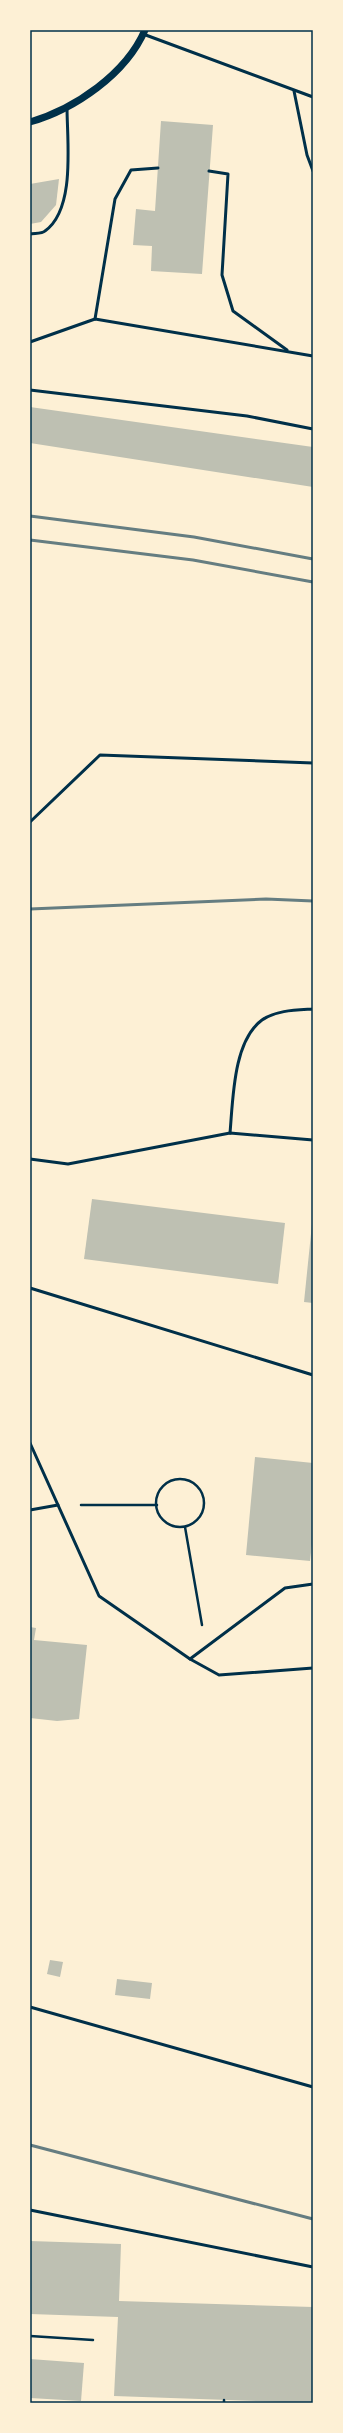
<svg xmlns="http://www.w3.org/2000/svg" width="343" height="2433" font-family="'Nunito Sans',sans-serif">
	<style>
		.building { fill: #bec0b2 }
		.lines { fill: none; stroke-linecap: round; stroke-linejoin: round }
		.path { stroke: #003049; stroke-width: 2.5 }
		.service { stroke: #003049; stroke-width: 3 }
		.tertiary { stroke: #003049; stroke-width: 7 }
		.rail { stroke: #657d81; stroke-width: 3 }
		.neatline { fill: none; stroke: #003049; stroke-width: 1.5 }
	</style>
	<rect width="100%" height="100%" fill="#fdf0d5"/>
	<!-- building -->
	<g class="building">
		<polygon points="161,121 213,125 202,274 151,271 152,246 133,245 136,209 155,211"/>
		<polygon points="59,179 56,205 41,222 30,224 30,184"/>
		<polygon points="30,407 313,447 313,487 30,443"/>
		<polygon points="92,1199 285,1223 278,1284 84,1259"/>
		<polygon points="312,1224 313,1224 313,1303 304,1302"/>
		<polygon points="255,1457 313,1463 313,1535 310,1561 246,1555"/>
		<polygon points="30,1627 36,1628 34,1640 87,1645 79,1719 57,1721 30,1718"/>
		<polygon points="50,1960 63,1962 60,1977 47,1974"/>
		<polygon points="117,1979 152,1983 150,1999 115,1995"/>
		<polygon points="30,2241 121,2244 119,2301 313,2307 313,2403 114,2396 118,2317 30,2314"/>
		<polygon points="30,2359 84,2363 81,2401 30,2398"/>
	</g>
	<g class="lines">
		<!-- path -->
		<g class="path">
			<circle cx="180" cy="1503" r="24"/>
			<polyline points="81,1505 157,1505"/>
			<polyline points="185,1527 202,1625"/>
			<polyline points="30,2336 93,2340"/>
			<polyline points="224,2400 224,2403"/>
		</g>
		<!-- service -->
		<g class="service">
			<polyline points="143,34 313,97"/>
			<polyline points="294,91 307,155 313,171"/>
			<polyline points="209,171 228,174 222,275 233,311 287,350"/>
			<path d="M30,234c4,-1 12,0 15,-3 31,-22 22,-90 22,-124"/>
			<polyline points="95,319 115,199 131,170 158,168"/>
			<polyline points="30,342 95,319 313,356"/>
			<polyline points="30,390 247,416 313,429"/>
			<polyline points="30,822 100,755 313,763"/>
			<path d="M230,1133c3,-33 3,-92 32,-113 14,-10 35,-10 51,-11"/>
			<polyline points="30,1159 68,1164 230,1133 313,1140"/>
			<polyline points="30,1288 313,1375"/>
			<polyline points="30,1443 99,1596 190,1659 219,1675 313,1668"/>
			<polyline points="30,1510 58,1505"/>
			<polyline points="190,1659 285,1588 313,1584"/>
			<polyline points="30,2007 313,2087"/>
			<polyline points="30,2210 313,2267"/>
		</g>
		<!-- tertiary -->
		<path class="tertiary" d="M30,122c45,-13 96,-48 115,-92"/>
		<!-- rail -->
		<g class="rail">
			<polyline points="30,516 194,537 313,559"/>
			<polyline points="30,540 193,560 313,582"/>
			<polyline points="30,909 266,899 313,901"/>
			<polyline points="30,2145 313,2219"/>
		</g>
	</g>
	<!-- border -->
	<rect width="343" height="2433" fill="none" stroke="#fdf0d5" stroke-width="62"/>
	<rect x="31" y="31" width="281" height="2371" class="neatline"/>
</svg>
